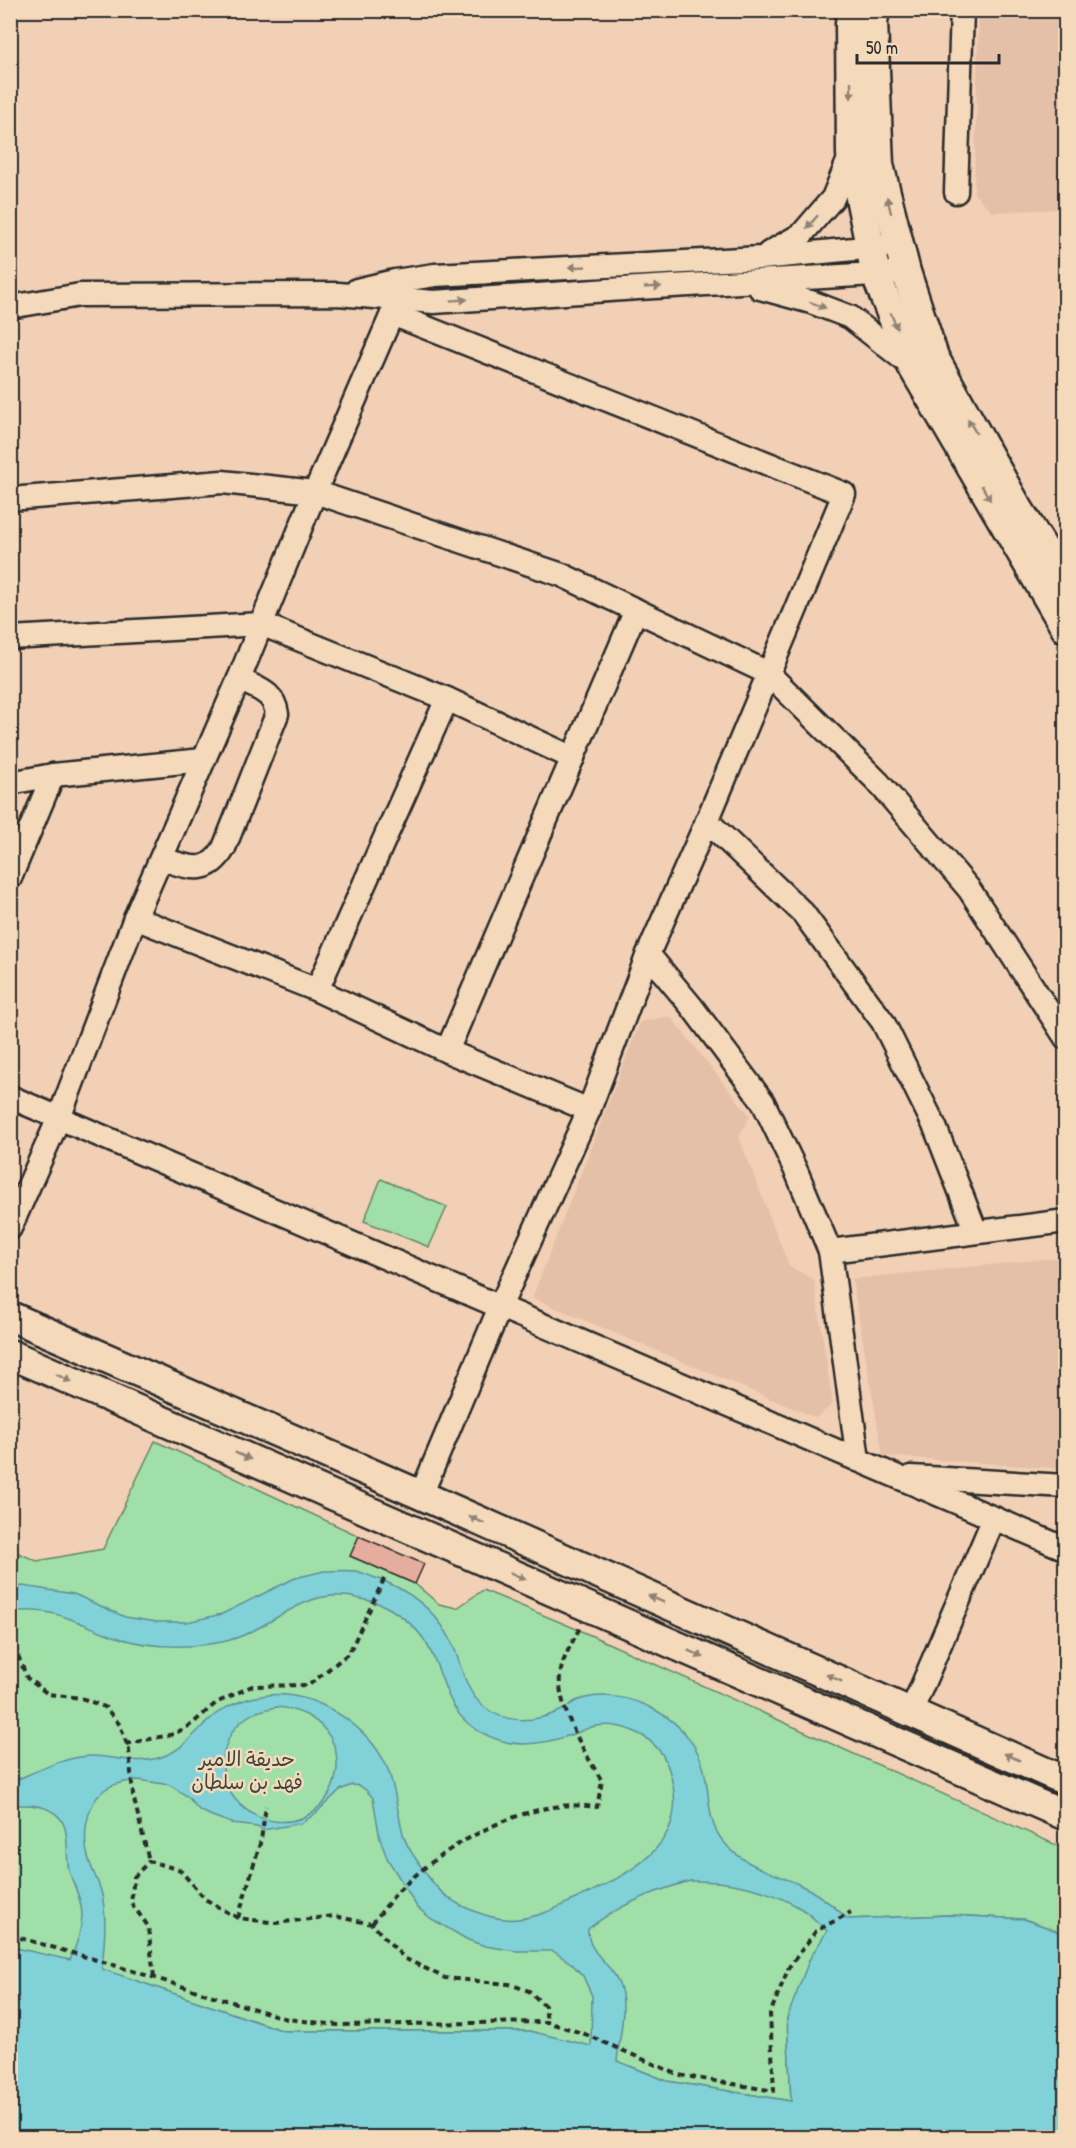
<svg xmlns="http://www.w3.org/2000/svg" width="1076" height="2148" font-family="'Patrick Hand','Playpen Sans Arabic',sans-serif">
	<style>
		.built { fill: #e5c0a9 }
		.green { fill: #a0dfa7; stroke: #668569; stroke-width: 1.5 }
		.water { fill: #80d1d8; stroke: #5e8f93; stroke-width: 1.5; fill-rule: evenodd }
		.building { fill: #e5ad9e; stroke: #2b2b2b; stroke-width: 1.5 }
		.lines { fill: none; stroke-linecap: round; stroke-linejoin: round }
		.minor-casing { stroke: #2b2b2b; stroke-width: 27 }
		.tertiary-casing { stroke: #2b2b2b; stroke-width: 33 }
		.path { stroke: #2b2b2b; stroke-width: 4; stroke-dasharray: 6 4.5; stroke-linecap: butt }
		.minor { stroke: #f4d9bb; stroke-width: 22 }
		.tertiary { stroke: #f4d9bb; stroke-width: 28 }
		.oneway { fill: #908273 }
		.labels { text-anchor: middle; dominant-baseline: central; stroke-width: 5; stroke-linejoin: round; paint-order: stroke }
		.park-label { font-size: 20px; fill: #3d463e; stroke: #f4d9bb }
	</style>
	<rect width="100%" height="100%" fill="#f1d0b5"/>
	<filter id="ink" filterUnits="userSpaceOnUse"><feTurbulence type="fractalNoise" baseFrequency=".0167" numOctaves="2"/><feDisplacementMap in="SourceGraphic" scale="12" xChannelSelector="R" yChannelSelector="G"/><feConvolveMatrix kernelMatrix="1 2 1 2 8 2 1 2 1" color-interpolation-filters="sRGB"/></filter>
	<g filter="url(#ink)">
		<!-- built -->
		<g class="built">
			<polygon points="979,11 1065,11 1065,209 992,212 974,193"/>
			<polygon points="670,1016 750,1116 739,1137 789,1266 814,1280 833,1404 816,1418 532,1298 640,1022"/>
			<polygon points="1065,1257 1065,1469 883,1456 852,1279"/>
		</g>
		<!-- green -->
		<g class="green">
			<polygon points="381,1179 447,1207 429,1247 364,1221"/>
			<polygon points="155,1441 359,1536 351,1556 415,1584 439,1604 457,1608 483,1590 579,1630 1065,1849 1065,1934 1024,1919 949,1915 848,1919 787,2018 791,2101 667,2081 617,2061 530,2031 284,2031 101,1969 11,1947 11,1550 37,1561 103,1549"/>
		</g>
		<!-- water -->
		<path class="water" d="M324,1571c10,0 21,-1 32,0 5,1 12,4 17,6 36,12 68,36 82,73 7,19 11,41 28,56 23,19 52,16 77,5 6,-3 10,-7 16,-10 25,-10 56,-4 79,9 27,14 47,39 51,70 4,22 2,43 17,61 19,24 46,30 73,42 21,9 36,21 52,36l101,-4 75,4 41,15v203h-1054v-190l59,13c7,-15 11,-28 12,-44 0,-16 -8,-30 -13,-45 -4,-16 2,-41 -10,-54 -14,-14 -31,-12 -48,-12v-23c22,-9 55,-26 79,-26 25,0 49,10 74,0 22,-8 34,-28 52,-42 18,-13 48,-22 71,-19 42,5 87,37 102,77 7,21 9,44 15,65 3,9 7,15 12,22 16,24 26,39 53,50 16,7 32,12 49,10 23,-2 42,-13 62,-22 47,-22 105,-50 93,-111 -2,-11 -5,-22 -11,-32 -14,-20 -41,-32 -66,-28 -8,1 -15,6 -23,8 -22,8 -51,14 -74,6 -60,-20 -48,-61 -76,-102 -8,-11 -20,-21 -31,-28 -9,-6 -20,-9 -31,-11 -60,-16 -86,32 -139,43 -31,6 -69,6 -100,-3 -42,-13 -64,-34 -111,-27v-24l12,-2 51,8 51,23 32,5h30l35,-8 73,-36zM277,1707c92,10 68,123 -3,114 -16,-2 -29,-10 -39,-22 -20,-24 -14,-64 12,-82 9,-6 19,-8 30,-10zM138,1780l32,5 18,12 11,13 13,6 22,8 23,3 6,3 39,-7 14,-10 24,-23 12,-5 8,1 7,5 6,7 7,41 7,19 30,49 13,11 38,22 17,6 31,5h37l19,13 11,12 9,20 -1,50 -61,-15h-246l-182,-62c2,-26 6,-52 -1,-78 -3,-11 -9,-20 -12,-31 -7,-22 -4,-53 14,-69 10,-8 23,-9 35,-11zM690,1881c37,-1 81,8 113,29 8,5 16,14 24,21l-17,27 -23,60 4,83 -124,-20 -50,-20c2,-24 12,-57 1,-80 -9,-19 -31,-29 -30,-52 29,-23 66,-38 102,-48z"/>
		<!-- building -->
		<polygon class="building" points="359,1536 424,1564 415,1584 350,1556"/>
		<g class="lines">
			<!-- minor casing -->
			<g class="minor-casing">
				<g id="minor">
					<polyline points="956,192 962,10"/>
					<polyline points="769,253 802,234 833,198 851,154"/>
					<polyline points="760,288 811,302 850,317 912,366"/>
					<polyline points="357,290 395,281 435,275 761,258 885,246"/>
					<polyline points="10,307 80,295 338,294 434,302 638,288 892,273"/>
					<polyline points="10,499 222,482 315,492 562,575 768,673 878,782 969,889 1066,1038"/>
					<polyline points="10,638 261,624 447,699"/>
					<polyline points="10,783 53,775 203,760"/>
					<polyline points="707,821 803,913 883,1022 935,1127 976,1232"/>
					<path d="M162,859c27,8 45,18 62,-11l53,-134c-3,-23 -20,-25 -38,-35"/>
					<polyline points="10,878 53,775"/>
					<polyline points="135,918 317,990 447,1051 589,1110"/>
					<polyline points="648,954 692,1007 763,1102 797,1173 830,1251 858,1460"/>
					<polyline points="317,990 447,699 573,758"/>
					<polyline points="447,1051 636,610"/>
					<polyline points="10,1097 1066,1549"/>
					<polyline points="10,1228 59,1118 135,918 239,679 315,492 392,314 844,494 707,821 648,954 589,1110 500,1307 421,1495"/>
					<polyline points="830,1251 1066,1221"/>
					<polyline points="911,1477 1066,1486"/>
					<polyline points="911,1712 994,1518"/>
				</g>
			</g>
			<!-- tertiary casing -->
			<g class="tertiary-casing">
				<g id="tertiary">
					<polyline points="852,10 850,23 851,154 876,275 912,366 1066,629"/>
					<polyline points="875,10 873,22 879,165 906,272 934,357 1015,503 1066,585"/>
					<polyline points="10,1316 421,1495 1066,1781"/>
					<polyline points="10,1354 1066,1816"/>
				</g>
			</g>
			<!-- path -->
			<g class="path">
				<polyline points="12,1583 11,1619 17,1653 27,1678 48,1694 81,1698 105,1707 120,1725 129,1750 133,1795 149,1861"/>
				<polyline points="10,1655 17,1653"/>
				<polyline points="126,1744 174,1734 192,1724 216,1703 252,1686 309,1685 349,1653 386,1575"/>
				<polyline points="10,1903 14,1907 11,1935"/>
				<polyline points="238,1918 261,1840 266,1806"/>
				<path d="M372,1924c8,-10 15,-20 23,-29 40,-43 107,-82 165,-89 12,-2 25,0 37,1l5,-26c-16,-26 -49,-80 -41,-111 3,-15 13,-30 19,-43"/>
				<polyline points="10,1935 107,1963 287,2019 338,2025 547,2022 585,2034 679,2075 774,2091 770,2014 789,1967 816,1931 851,1912"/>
				<polyline points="154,1977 148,1926 131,1903 134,1877 149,1861 180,1870 205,1899 238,1918 277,1923 334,1916 372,1924 404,1958 445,1978 509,1984 529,1991 545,2006 547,2022"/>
			</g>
			<!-- minor -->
			<use href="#minor" class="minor"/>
			<!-- tertiary -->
			<use href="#tertiary" class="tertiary"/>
		</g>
		<!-- one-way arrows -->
		<defs><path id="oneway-solid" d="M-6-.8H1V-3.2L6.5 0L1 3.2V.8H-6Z" transform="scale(1.5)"/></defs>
		<g class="oneway">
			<use href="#oneway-solid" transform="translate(851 90) rotate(90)"/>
			<use href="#oneway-solid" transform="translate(889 205) rotate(-104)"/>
			<use href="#oneway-solid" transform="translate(812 222) rotate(132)"/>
			<use href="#oneway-solid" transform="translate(577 267) rotate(177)"/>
			<use href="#oneway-solid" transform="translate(653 287) rotate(-3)"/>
			<use href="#oneway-solid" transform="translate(459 300) rotate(-4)"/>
			<use href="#oneway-solid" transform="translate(818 305) rotate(21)"/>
			<use href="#oneway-solid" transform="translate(894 321) rotate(68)"/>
			<use href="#oneway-solid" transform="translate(972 426) rotate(-119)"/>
			<use href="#oneway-solid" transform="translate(986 493) rotate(60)"/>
			<use href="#oneway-solid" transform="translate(64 1378) rotate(24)"/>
			<use href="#oneway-solid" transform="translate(243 1456) rotate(24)"/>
			<use href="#oneway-solid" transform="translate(477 1520) rotate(-156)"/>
			<use href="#oneway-solid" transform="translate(518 1576) rotate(24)"/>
			<use href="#oneway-solid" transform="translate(656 1599) rotate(-156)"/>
			<use href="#oneway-solid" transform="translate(696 1654) rotate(24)"/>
			<use href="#oneway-solid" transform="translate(834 1678) rotate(-156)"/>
			<use href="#oneway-solid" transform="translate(1012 1757) rotate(-156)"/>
		</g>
	</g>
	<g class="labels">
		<!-- park labels -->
		<g class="park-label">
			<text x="247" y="1758">حديقة الامير<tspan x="247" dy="23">فهد بن سلطان</tspan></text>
		</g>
	</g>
	<!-- margin -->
	<rect width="1076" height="2148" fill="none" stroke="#f4d9bb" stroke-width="36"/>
	<rect x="18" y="18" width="1040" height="2112" fill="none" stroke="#2b2b2b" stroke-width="2" filter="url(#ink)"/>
	<!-- scale -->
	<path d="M857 54v9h142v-9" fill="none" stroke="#2b2b2b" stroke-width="3"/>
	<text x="866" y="54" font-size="18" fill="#2b2b2b" stroke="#f4d9bb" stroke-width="4.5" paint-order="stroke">50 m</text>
</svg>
